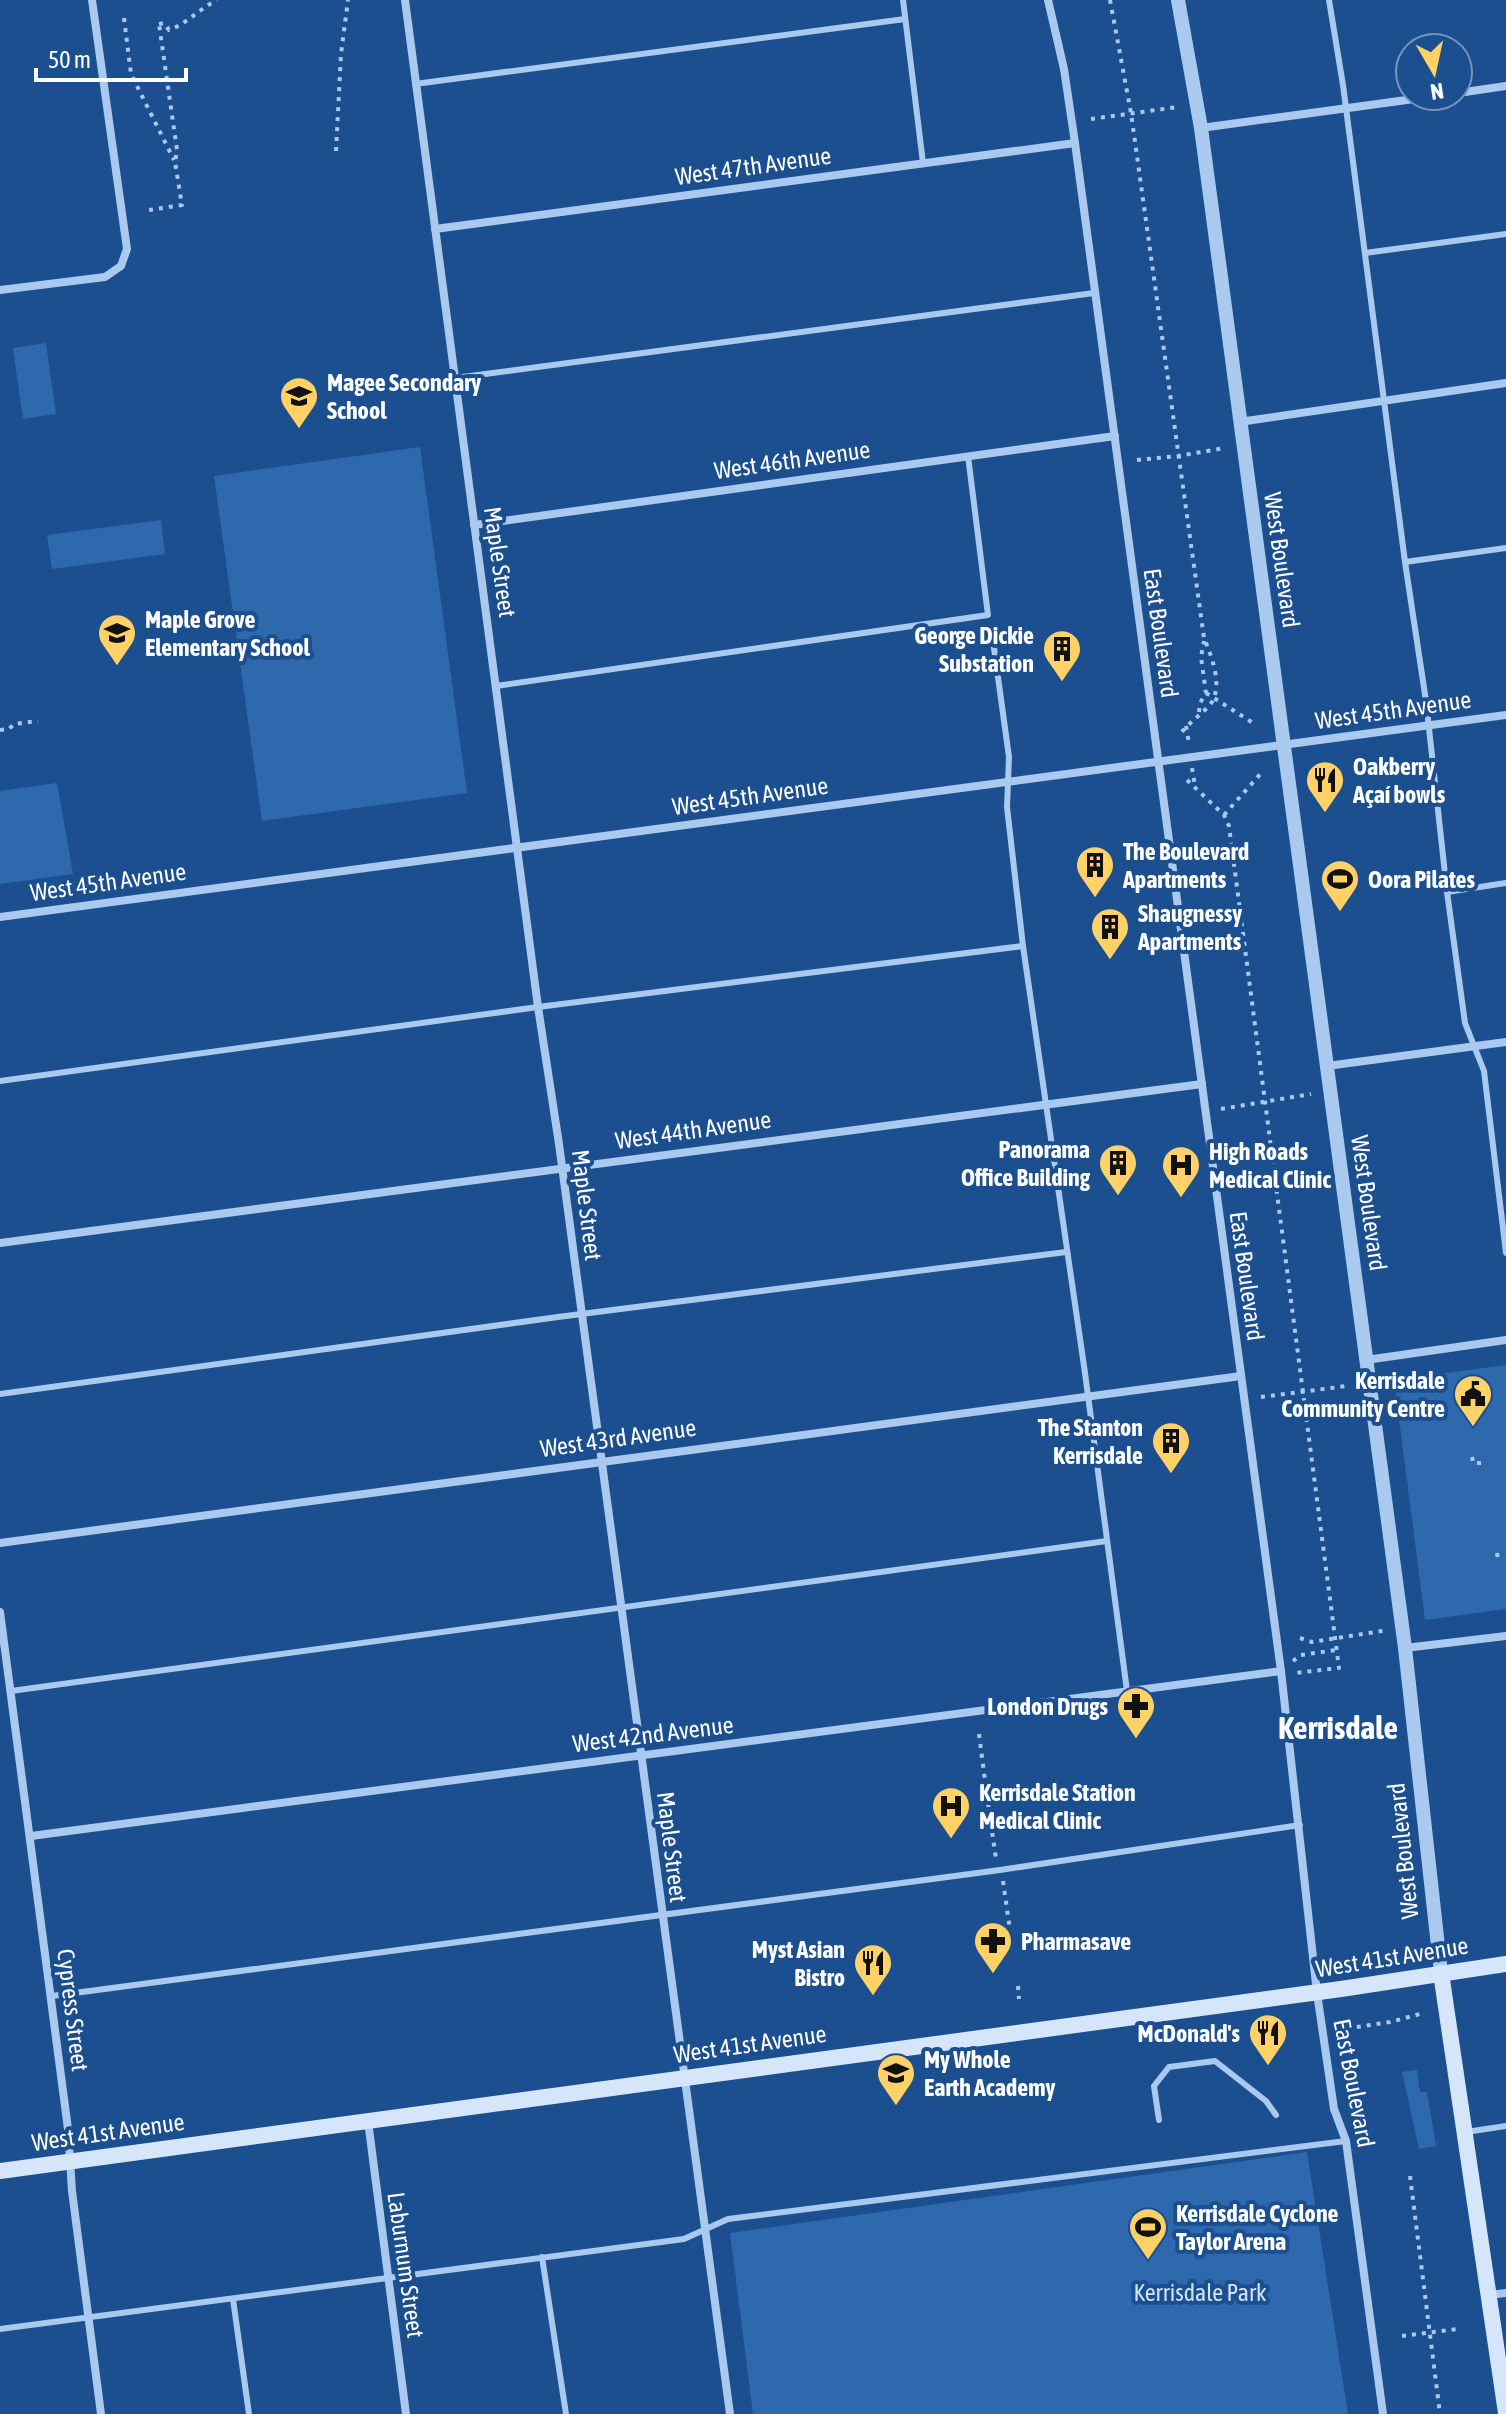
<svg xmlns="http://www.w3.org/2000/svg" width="1506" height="2414" font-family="'Asap Condensed',sans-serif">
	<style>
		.green { fill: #2e69ad }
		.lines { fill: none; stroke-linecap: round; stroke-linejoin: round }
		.path { stroke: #a9c9ee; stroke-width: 4; stroke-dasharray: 4 6; stroke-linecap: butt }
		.service { stroke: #a9c9ee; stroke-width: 6 }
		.minor { stroke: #a9c9ee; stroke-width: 8 }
		.tertiary { stroke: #a9c9ee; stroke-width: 14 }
		.secondary { stroke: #d6e6fa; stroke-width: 16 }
		.labels { text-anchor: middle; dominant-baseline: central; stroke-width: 8; stroke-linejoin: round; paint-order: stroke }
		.street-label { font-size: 24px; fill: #fff; stroke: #1b4f8f }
		.poi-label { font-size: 24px; font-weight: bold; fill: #fff; stroke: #1b4f8f; text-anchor: start }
		.park-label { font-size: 24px; fill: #cfe3fa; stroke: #1b4f8f }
		.district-label { font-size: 32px; font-weight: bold; fill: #fff; stroke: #1b4f8f }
	</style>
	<rect width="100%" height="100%" fill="#1b4f8f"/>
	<!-- green -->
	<g class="green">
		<polygon points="46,343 56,414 23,419 13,348"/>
		<polygon points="420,447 467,793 262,821 214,476"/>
		<polygon points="161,520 165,554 52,569 47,535"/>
		<polygon points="57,783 73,874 0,884 0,791"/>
		<polygon points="1506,1365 1506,1609 1425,1620 1394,1380"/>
		<polygon points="1417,2070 1420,2092 1427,2092 1436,2146 1419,2149 1402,2072"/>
		<polygon points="1307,2152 1348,2414 753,2414 730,2233"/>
	</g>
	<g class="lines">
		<!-- path -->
		<g class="path">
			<path d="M1110,0l21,113 73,525c8,19 21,52 4,69 -9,9 -19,16 -28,27"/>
			<polyline points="124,18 131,74 174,160"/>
			<path d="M159,24l5,-1 5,7c19,-7 30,-21 48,-30"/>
			<polyline points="1091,119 1178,107"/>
			<polyline points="336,151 341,54 348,0"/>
			<polyline points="149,210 182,205 175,162 177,150 159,24"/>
			<polyline points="1137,460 1178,456 1225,448"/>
			<polyline points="1206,693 1253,723"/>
			<polyline points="1199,712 1200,703 1206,693 1201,657 1204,641"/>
			<polyline points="1186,726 1189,743"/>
			<polyline points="0,730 9,729 14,724 38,721"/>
			<polyline points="1192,768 1195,786"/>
			<polyline points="1187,780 1224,815 1229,826 1339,1668 1295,1673"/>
			<polyline points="1224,815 1263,771"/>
			<polyline points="1221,1109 1311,1094"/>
			<polyline points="1261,1397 1347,1386"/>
			<polyline points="1472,1457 1474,1466"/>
			<polyline points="1479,1461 1479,1465"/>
			<polyline points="1497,1553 1498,1560"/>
			<polyline points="1300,1638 1312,1642 1388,1630"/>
			<polyline points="1293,1661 1301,1655 1336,1650"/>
			<polyline points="979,1734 987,1796"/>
			<polyline points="988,1803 996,1859"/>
			<polyline points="1003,1881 1010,1930"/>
			<polyline points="1018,1986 1019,1999"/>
			<polyline points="1337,2030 1390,2022 1420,2014"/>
			<polyline points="1410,2176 1440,2414"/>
			<polyline points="1402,2336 1457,2329"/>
		</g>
		<!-- service -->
		<g class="service">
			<polyline points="903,0 923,163"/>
			<polyline points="1329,0 1343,85 1405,562 1426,701 1447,892 1465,1023 1484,1071 1506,1253"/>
			<polyline points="415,84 905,19"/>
			<polyline points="1365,253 1506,234"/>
			<polyline points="455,378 1094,293"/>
			<polyline points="1405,562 1506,548"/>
			<polyline points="993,641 1009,757 1007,807 1023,946"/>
			<polyline points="496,686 988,615 968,456"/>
			<polyline points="1447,892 1506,883"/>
			<polyline points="0,1081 538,1007 1023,946 1085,1373 1127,1691"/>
			<polyline points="0,1394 558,1317 1066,1252"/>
			<polyline points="11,1691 1107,1541"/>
			<polyline points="52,1996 1000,1870 1300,1825"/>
			<polyline points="1159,2120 1154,2086 1169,2067 1215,2061 1266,2101 1276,2115"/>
			<polyline points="1466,2132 1506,2126"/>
			<polyline points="542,2257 566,2414"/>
			<polyline points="233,2299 249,2414"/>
			<polyline points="0,2329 684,2239 728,2219 1346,2141"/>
		</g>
		<!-- minor -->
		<g class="minor">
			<polyline points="405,0 538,1007 559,1144 730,2414"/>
			<polyline points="1048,0 1064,69 1075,143 1281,1671 1317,1993 1334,2109 1346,2141 1383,2414"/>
			<polyline points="1458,93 1506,86"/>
			<polyline points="1201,128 1436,96"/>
			<polyline points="435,229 1075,143"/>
			<polyline points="0,290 105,277 121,266 127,249 92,0"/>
			<polyline points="1239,422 1506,383"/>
			<polyline points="474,525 1115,436"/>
			<polyline points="0,917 1506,715"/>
			<polyline points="1327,1066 1506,1042"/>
			<polyline points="0,1243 1202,1084"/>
			<polyline points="1366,1360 1506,1340"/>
			<polyline points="0,1543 1241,1376"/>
			<polyline points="0,1612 68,2129 72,2191 101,2414"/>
			<polyline points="1405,1648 1506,1636"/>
			<polyline points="31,1836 1281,1671"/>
			<polyline points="368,2121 406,2414"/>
			<polyline points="1489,2295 1506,2293"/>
		</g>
		<!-- tertiary -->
		<polyline class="tertiary" points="1178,0 1201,128 1405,1648 1441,1973"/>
		<!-- secondary -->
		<g class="secondary">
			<polyline points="1441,1973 1506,2413"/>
			<polyline points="0,2171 1341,1989 1506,1964"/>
		</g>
	</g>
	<!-- icons -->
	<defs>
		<g id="school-pin" transform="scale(2)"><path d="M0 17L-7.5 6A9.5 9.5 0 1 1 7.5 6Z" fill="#ffd166" stroke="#1b4f8f"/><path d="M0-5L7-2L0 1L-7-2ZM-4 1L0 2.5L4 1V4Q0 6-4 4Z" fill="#111"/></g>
		<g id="building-pin" transform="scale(2)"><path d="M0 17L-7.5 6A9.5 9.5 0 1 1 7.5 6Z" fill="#ffd166" stroke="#1b4f8f"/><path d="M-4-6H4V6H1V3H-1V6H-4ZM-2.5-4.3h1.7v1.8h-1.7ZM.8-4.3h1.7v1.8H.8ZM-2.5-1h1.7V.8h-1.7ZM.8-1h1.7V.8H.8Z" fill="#111"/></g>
		<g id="restaurant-pin" transform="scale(2)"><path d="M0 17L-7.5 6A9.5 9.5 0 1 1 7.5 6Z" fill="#ffd166" stroke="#1b4f8f"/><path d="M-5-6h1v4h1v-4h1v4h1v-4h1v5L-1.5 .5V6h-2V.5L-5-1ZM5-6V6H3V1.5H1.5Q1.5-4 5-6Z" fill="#111"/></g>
		<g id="stadium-pin" transform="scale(2)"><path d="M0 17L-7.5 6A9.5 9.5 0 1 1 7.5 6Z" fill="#ffd166" stroke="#1b4f8f"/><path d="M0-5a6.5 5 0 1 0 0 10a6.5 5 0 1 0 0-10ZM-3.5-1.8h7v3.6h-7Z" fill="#111"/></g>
		<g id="hospital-pin" transform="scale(2)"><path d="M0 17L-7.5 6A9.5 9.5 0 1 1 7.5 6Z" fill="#ffd166" stroke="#1b4f8f"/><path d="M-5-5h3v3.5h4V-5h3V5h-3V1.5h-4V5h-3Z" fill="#111"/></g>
		<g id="civic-pin" transform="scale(2)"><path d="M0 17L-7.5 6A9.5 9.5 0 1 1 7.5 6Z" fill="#ffd166" stroke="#1b4f8f"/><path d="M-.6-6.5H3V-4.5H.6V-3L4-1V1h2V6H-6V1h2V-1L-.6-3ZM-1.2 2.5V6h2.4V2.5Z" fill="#111"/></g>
		<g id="pharmacy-pin" transform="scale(2)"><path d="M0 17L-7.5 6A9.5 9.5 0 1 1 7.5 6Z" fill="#ffd166" stroke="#1b4f8f"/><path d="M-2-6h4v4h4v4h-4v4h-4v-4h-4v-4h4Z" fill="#111"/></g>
	</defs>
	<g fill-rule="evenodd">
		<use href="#school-pin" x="299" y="396"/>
		<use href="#school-pin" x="117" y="633"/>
		<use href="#building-pin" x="1062" y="649"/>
		<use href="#restaurant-pin" x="1325" y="780"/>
		<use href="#building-pin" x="1095" y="865"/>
		<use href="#stadium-pin" x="1340" y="879"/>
		<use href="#building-pin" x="1110" y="927"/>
		<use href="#building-pin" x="1118" y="1163"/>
		<use href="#hospital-pin" x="1181" y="1165"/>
		<use href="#civic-pin" x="1473" y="1394"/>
		<use href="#building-pin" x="1171" y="1441"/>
		<use href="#pharmacy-pin" x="1136" y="1706"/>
		<use href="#hospital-pin" x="951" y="1806"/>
		<use href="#pharmacy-pin" x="993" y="1941"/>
		<use href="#restaurant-pin" x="873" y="1963"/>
		<use href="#restaurant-pin" x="1268" y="2033"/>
		<use href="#school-pin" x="896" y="2073"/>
		<use href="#stadium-pin" x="1148" y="2227"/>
	</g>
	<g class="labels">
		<!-- street labels -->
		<g class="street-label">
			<text transform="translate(753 166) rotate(-8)">West 47th Avenue</text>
			<text transform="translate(792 460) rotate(-8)">West 46th Avenue</text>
			<text transform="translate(1282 560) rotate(82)">West Boulevard</text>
			<text transform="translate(500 562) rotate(82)">Maple Street</text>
			<text transform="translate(1161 633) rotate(82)">East Boulevard</text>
			<text transform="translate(1393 710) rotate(-8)">West 45th Avenue</text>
			<text transform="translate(750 796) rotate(-8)">West 45th Avenue</text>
			<text transform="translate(108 882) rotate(-8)">West 45th Avenue</text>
			<text transform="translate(693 1130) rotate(-8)">West 44th Avenue</text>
			<text transform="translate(1369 1203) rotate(82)">West Boulevard</text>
			<text transform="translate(587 1205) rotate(83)">Maple Street</text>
			<text transform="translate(1247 1276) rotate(82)">East Boulevard</text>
			<text transform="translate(618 1438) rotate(-8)">West 43rd Avenue</text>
			<text transform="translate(653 1734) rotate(-7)">West 42nd Avenue</text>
			<text transform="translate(672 1847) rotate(83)">Maple Street</text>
			<text transform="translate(1403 1851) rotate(-96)">West Boulevard</text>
			<text transform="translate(1392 1957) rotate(-9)">West 41st Avenue</text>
			<text transform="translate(73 2010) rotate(83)">Cypress Street</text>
			<text transform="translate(750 2044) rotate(-8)">West 41st Avenue</text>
			<text transform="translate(1354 2083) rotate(79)">East Boulevard</text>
			<text transform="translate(108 2132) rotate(-8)">West 41st Avenue</text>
			<text transform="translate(406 2265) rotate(82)">Laburnum Street</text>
		</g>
		<!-- poi labels -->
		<g class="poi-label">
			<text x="327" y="382">Magee Secondary<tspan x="327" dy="28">School</tspan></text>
			<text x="145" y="619">Maple Grove<tspan x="145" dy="28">Elementary School</tspan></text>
			<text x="1034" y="635" text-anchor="end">George Dickie<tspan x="1034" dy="28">Substation</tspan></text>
			<text x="1353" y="766">Oakberry<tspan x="1353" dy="28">Açaí bowls</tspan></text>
			<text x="1123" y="851">The Boulevard<tspan x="1123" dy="28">Apartments</tspan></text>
			<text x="1368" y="879">Oora Pilates</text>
			<text x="1138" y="913">Shaugnessy<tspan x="1138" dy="28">Apartments</tspan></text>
			<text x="1090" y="1149" text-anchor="end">Panorama<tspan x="1090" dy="28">Office Building</tspan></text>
			<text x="1209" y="1151">High Roads<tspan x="1209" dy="28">Medical Clinic</tspan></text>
			<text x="1445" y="1380" text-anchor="end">Kerrisdale<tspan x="1445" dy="28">Community Centre</tspan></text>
			<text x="1143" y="1427" text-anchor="end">The Stanton<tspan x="1143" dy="28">Kerrisdale</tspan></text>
			<text x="1108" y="1706" text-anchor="end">London Drugs</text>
			<text x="979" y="1792">Kerrisdale Station<tspan x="979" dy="28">Medical Clinic</tspan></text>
			<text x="1021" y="1941">Pharmasave</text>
			<text x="845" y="1949" text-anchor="end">Myst Asian<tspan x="845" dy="28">Bistro</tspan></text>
			<text x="1240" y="2033" text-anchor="end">McDonald's</text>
			<text x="924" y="2059">My Whole<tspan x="924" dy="28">Earth Academy</tspan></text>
			<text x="1176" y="2213">Kerrisdale Cyclone<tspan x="1176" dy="28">Taylor Arena</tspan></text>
		</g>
		<!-- park labels -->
		<g class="park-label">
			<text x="1200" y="2292">Kerrisdale Park</text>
		</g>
		<!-- district labels -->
		<g class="district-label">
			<text x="1338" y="1727">Kerrisdale</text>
		</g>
	</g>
	<!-- north arrow -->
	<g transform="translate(1434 72) rotate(171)"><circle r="38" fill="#1b4f8f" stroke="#7695bc" stroke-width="2"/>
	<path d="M0-6L14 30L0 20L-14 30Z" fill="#ffd166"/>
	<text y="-12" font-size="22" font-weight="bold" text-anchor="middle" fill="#ffffff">N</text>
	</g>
	<!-- scale -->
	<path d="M36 68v12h150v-12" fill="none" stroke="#ffffff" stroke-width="4"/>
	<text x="48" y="68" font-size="24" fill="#ffffff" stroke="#1b4f8f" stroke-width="6" paint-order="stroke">50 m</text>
</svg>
